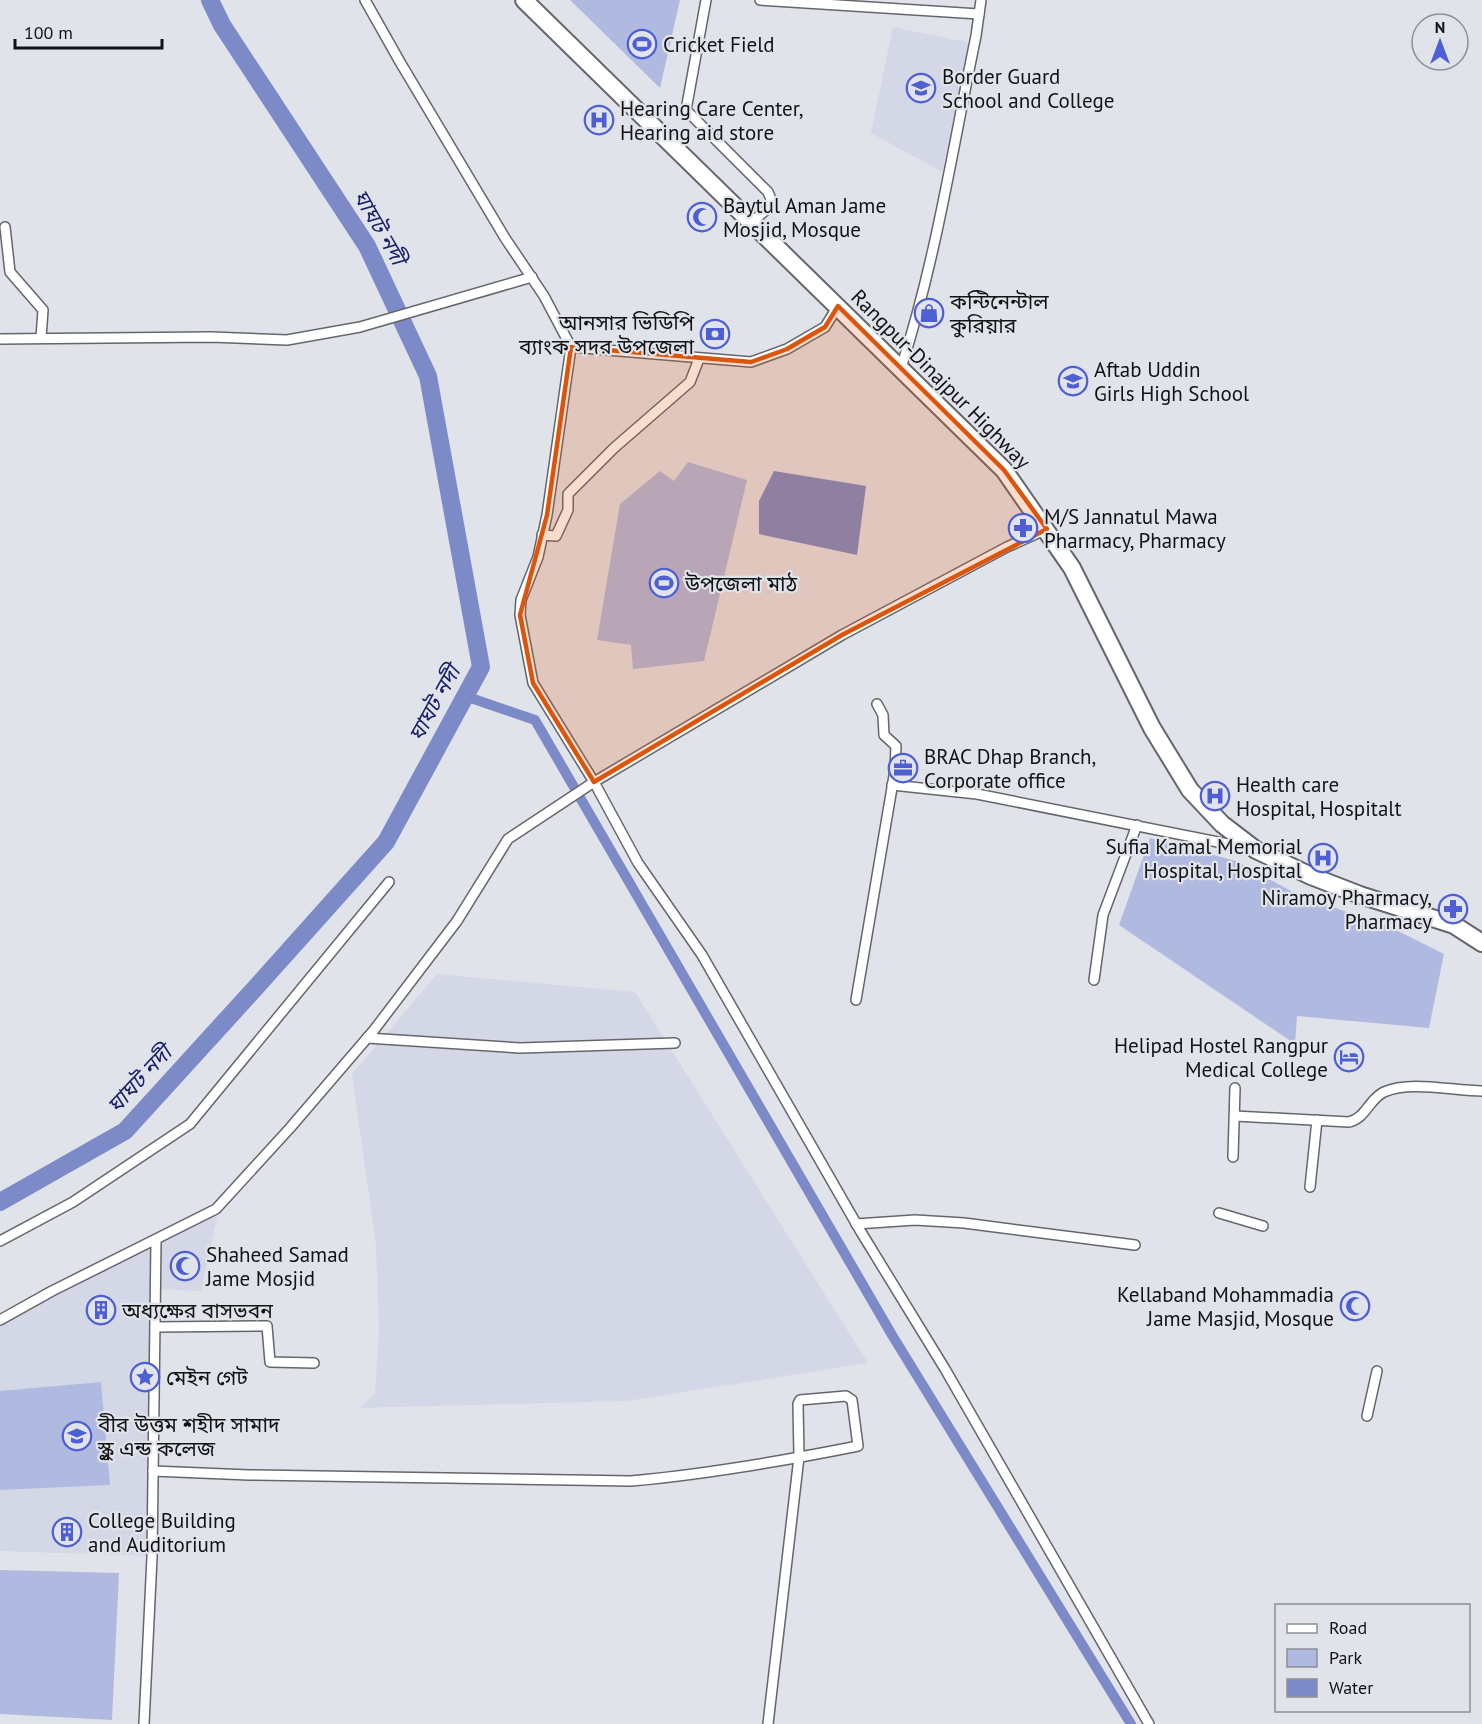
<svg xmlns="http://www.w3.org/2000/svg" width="1482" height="1724" font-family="'PT Sans','Noto Sans Bengali',sans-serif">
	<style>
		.built { fill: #d4d8e6 }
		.green { fill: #b0bae1 }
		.water { fill: #7c8bc7 }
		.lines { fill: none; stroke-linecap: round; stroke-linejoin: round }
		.canal { stroke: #7c8bc7; stroke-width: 10 }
		.river { stroke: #7c8bc7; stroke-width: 18 }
		.street-casing { stroke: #65666c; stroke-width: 12 }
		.highway-casing { stroke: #65666c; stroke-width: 20 }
		.street { stroke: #fff; stroke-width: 9 }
		.highway { stroke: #fff; stroke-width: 16 }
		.marked { fill: #dd550c; fill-opacity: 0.2; stroke: #dd550c; stroke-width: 4.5; stroke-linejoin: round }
		.labels { text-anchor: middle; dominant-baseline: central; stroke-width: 4.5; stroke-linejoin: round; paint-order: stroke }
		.poi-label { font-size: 21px; fill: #111214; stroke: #e1e3ea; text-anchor: start }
		.street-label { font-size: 21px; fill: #111214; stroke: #e1e3ea }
		.water-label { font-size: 22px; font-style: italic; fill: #1c2168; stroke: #e1e3ea }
	</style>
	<rect width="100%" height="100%" fill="#e1e3ea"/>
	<!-- built -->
	<g class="built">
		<polygon points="893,27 971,43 942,172 871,133"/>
		<polygon points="437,974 635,992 868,1363 627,1401 359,1408 375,1394 379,1329 376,1246 352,1074"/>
		<polygon points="216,1210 217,1218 201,1291 156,1289 152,1556 0,1551 0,1321"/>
	</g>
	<!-- green -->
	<g class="green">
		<polygon points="570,0 680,0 660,88"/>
		<polygon points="688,462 747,480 704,661 633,669 631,645 597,640 620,504 660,471 674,481"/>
		<polygon points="1150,838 1236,861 1300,896 1388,926 1444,954 1429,1028 1297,1016 1295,1044 1119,925"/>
		<polygon points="101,1382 110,1485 0,1490 0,1391"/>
		<polygon points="0,1570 119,1573 112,1720 0,1714"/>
	</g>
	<!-- water -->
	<polygon class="water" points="774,471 866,486 857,555 759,534 759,501"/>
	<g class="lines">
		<!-- canal -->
		<polyline class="canal" points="465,696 535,720 892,1335 1131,1724"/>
		<!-- river -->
		<polyline class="river" points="0,1202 125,1131 258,985 386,842 481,667 428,376 367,246 222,25 210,0"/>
		<!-- street casing -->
		<g class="street-casing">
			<g id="street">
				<polyline points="365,0 400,62 505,238 544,296 571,347 751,362 787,349 825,327 838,306"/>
				<polyline points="706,0 686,110 768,192 773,204 752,222"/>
				<polyline points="760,0 979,14"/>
				<polyline points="5,227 10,272 43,310 41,338"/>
				<polyline points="0,339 211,337 287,340 360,327 532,277"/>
				<polyline points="571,347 547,515 538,557 521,600 520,615 533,683 594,782 638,863 702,955 861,1232 945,1369 1149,1724"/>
				<path d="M901,368c35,-108 52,-222 75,-332l5,-36"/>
				<polyline points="542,535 556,536 568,510 568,494 614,448 690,382 699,359"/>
				<polyline points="892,785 977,794 1248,848"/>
				<polyline points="1094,980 1103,915 1137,825"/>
				<polyline points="856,1000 895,770 896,746 884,735 883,715 877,704"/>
				<polyline points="367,1038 520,1048 675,1043"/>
				<path d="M1235,1116l114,6c17,-4 20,-23 35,-30 26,-12 69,-1 98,-1"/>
				<polyline points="1233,1157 1235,1088"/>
				<polyline points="1310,1187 1317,1120"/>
				<polyline points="1219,1213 1263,1226"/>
				<polyline points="856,1224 915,1220 964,1223 1135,1245"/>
				<polyline points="0,1241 73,1202 190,1124 389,882"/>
				<polyline points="0,1320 52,1291 216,1209 290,1128 374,1030 457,921 508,839 594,782 842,635 1007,547 1047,529"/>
				<polyline points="155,1327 267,1326 270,1362 314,1363"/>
				<polyline points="1367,1416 1377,1371"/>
				<path d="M153,1471l96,4 382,6c77,-7 152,-20 227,-35l-6,-46 -6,-4 -46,4 -2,4 1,53 -31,267"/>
				<polyline points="144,1724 152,1557 156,1241"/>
			</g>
		</g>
		<!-- highway casing -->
		<g class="highway-casing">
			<polyline id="highway" points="524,0 1004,470 1072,568 1152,728 1190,790 1222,824 1256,850 1311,876 1360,895 1454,925 1482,943"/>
		</g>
		<!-- street -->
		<use href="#street" class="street"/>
		<!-- highway -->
		<use href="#highway" class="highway"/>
	</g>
	<!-- marked area -->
	<path class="marked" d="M838,306l166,164 43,59 -205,106 -248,147 -61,-99 -13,-68 27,-100 24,-168 180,15 36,-13 38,-22z"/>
	<!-- icons -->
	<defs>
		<g id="stadium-ring" transform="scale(1.5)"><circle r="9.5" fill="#e1e3ea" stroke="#4e5ed3" stroke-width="1.5"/><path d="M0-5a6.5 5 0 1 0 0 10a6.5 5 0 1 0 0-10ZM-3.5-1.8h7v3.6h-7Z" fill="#4e5ed3"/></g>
		<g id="university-ring" transform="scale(1.5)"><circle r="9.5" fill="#e1e3ea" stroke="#4e5ed3" stroke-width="1.5"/><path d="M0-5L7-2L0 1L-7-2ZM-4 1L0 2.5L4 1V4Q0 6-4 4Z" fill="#4e5ed3"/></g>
		<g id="hospital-ring" transform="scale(1.5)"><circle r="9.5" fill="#e1e3ea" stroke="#4e5ed3" stroke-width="1.5"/><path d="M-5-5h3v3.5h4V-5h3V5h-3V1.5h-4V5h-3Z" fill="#4e5ed3"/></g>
		<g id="mosque-ring" transform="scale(1.5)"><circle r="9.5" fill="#e1e3ea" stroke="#4e5ed3" stroke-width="1.5"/><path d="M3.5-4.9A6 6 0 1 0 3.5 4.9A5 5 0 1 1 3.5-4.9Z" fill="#4e5ed3"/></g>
		<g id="shop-ring" transform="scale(1.5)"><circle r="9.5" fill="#e1e3ea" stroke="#4e5ed3" stroke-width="1.5"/><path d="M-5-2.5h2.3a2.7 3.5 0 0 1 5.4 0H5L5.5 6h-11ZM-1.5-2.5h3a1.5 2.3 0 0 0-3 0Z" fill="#4e5ed3"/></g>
		<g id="bank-ring" transform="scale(1.5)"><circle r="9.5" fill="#e1e3ea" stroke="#4e5ed3" stroke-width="1.5"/><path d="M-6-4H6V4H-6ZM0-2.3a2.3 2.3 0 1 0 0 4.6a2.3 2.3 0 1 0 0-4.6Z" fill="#4e5ed3"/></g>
		<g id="school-ring" transform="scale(1.5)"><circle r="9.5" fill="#e1e3ea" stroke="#4e5ed3" stroke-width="1.5"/><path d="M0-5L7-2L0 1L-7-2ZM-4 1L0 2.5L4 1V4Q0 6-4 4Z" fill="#4e5ed3"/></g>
		<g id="pharmacy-ring" transform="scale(1.5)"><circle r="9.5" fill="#e1e3ea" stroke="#4e5ed3" stroke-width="1.5"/><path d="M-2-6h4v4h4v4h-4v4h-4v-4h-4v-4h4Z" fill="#4e5ed3"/></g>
		<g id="office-ring" transform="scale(1.5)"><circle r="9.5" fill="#e1e3ea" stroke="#4e5ed3" stroke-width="1.5"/><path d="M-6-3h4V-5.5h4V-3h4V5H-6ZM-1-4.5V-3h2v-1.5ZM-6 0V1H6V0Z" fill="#4e5ed3"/></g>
		<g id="hotel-ring" transform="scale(1.5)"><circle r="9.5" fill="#e1e3ea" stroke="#4e5ed3" stroke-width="1.5"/><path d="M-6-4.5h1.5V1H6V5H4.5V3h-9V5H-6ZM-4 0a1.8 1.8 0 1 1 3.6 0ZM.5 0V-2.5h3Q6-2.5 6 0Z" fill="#4e5ed3"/></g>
		<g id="building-ring" transform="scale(1.5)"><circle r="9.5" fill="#e1e3ea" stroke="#4e5ed3" stroke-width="1.5"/><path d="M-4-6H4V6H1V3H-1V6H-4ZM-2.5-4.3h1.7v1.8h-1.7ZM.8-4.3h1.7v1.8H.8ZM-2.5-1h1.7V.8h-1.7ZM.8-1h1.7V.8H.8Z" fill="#4e5ed3"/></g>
		<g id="sight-ring" transform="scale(1.5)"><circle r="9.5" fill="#e1e3ea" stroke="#4e5ed3" stroke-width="1.5"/><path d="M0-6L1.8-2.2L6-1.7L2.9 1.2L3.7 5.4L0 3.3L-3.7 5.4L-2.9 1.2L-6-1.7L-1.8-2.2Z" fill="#4e5ed3"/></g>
	</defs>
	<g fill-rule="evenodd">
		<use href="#stadium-ring" x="642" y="44"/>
		<use href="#university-ring" x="921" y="88"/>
		<use href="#hospital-ring" x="599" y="120"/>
		<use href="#mosque-ring" x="702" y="217"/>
		<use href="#shop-ring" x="929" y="313"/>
		<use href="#bank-ring" x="715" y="334"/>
		<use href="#school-ring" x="1073" y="381"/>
		<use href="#pharmacy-ring" x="1023" y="528"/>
		<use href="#stadium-ring" x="664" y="583"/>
		<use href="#office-ring" x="903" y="768"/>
		<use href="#hospital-ring" x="1215" y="796"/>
		<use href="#hospital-ring" x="1323" y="858"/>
		<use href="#pharmacy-ring" x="1453" y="909"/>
		<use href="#hotel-ring" x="1349" y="1057"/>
		<use href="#mosque-ring" x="185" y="1266"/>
		<use href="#mosque-ring" x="1355" y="1306"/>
		<use href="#building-ring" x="101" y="1310"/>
		<use href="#sight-ring" x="145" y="1377"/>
		<use href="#university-ring" x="77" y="1436"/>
		<use href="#building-ring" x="67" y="1532"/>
	</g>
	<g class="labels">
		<!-- poi labels -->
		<g class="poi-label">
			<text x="663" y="44">Cricket Field</text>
			<text x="942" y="76">Border Guard<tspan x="942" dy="24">School and College</tspan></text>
			<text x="620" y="108">Hearing Care Center,<tspan x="620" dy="24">Hearing aid store</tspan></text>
			<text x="723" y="205">Baytul Aman Jame<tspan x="723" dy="24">Mosjid, Mosque</tspan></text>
			<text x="950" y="301">কন্টিনেন্টাল<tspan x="950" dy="24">কুরিয়ার</tspan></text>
			<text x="694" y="322" text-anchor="end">আনসার ভিডিপি<tspan x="694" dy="24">ব্যাংক সদর উপজেলা</tspan></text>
			<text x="1094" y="369">Aftab Uddin<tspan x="1094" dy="24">Girls High School</tspan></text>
			<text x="1044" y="516">M/S Jannatul Mawa<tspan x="1044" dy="24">Pharmacy, Pharmacy</tspan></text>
			<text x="685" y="583">উপজেলা মাঠ</text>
			<text x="924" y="756">BRAC Dhap Branch,<tspan x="924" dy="24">Corporate office</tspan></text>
			<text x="1236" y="784">Health care<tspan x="1236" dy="24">Hospital, Hospitalt</tspan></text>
			<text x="1302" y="846" text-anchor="end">Sufia Kamal Memorial<tspan x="1302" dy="24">Hospital, Hospital</tspan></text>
			<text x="1432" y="897" text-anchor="end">Niramoy Pharmacy,<tspan x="1432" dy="24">Pharmacy</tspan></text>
			<text x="1328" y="1045" text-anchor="end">Helipad Hostel Rangpur<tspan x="1328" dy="24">Medical College</tspan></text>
			<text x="206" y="1254">Shaheed Samad<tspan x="206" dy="24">Jame Mosjid</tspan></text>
			<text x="1334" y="1294" text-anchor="end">Kellaband Mohammadia<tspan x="1334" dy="24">Jame Masjid, Mosque</tspan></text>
			<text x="122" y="1310">অধ্যক্ষের বাসভবন</text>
			<text x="166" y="1377">মেইন গেট</text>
			<text x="98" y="1424">বীর উত্তম শহীদ সামাদ<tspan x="98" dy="24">স্কুল এন্ড কলেজ</tspan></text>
			<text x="88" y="1520">College Building<tspan x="88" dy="24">and Auditorium</tspan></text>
		</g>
		<!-- street labels -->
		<g class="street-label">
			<text transform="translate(941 379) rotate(45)">Rangpur-Dinajpur Highway</text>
		</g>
		<!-- water labels -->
		<g class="water-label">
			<text transform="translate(380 227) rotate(60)">ঘাঘট নদী</text>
			<text transform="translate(434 703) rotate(-61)">ঘাঘট নদী</text>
			<text transform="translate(139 1079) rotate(-47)">ঘাঘট নদী</text>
		</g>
	</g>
	<!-- legend -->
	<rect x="1275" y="1604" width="195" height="108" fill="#e1e3ea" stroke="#8e8f94" stroke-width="1.5"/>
	<rect x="1287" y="1624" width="30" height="9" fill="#ffffff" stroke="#8e8f94" stroke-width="1.5"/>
	<text x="1329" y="1634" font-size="18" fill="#111214">Road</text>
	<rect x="1287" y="1649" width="30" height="18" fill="#b0bae1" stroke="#8e8f94" stroke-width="1.5"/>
	<text x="1329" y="1664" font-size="18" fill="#111214">Park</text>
	<rect x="1287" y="1679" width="30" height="18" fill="#7c8bc7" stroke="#8e8f94" stroke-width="1.5"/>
	<text x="1329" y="1694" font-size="18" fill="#111214">Water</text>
	<!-- north arrow -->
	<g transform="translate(1440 42)"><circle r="28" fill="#e1e3ea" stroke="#8e8f94" stroke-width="1.5"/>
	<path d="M0-4.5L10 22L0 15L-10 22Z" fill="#4e5ed3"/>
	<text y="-9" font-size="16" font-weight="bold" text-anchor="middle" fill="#111214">N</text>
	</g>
	<!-- scale -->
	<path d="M15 39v9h147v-9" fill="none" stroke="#111214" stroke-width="3"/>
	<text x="24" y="39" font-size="18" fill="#111214" stroke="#e1e3ea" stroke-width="4.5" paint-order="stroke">100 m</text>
</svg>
